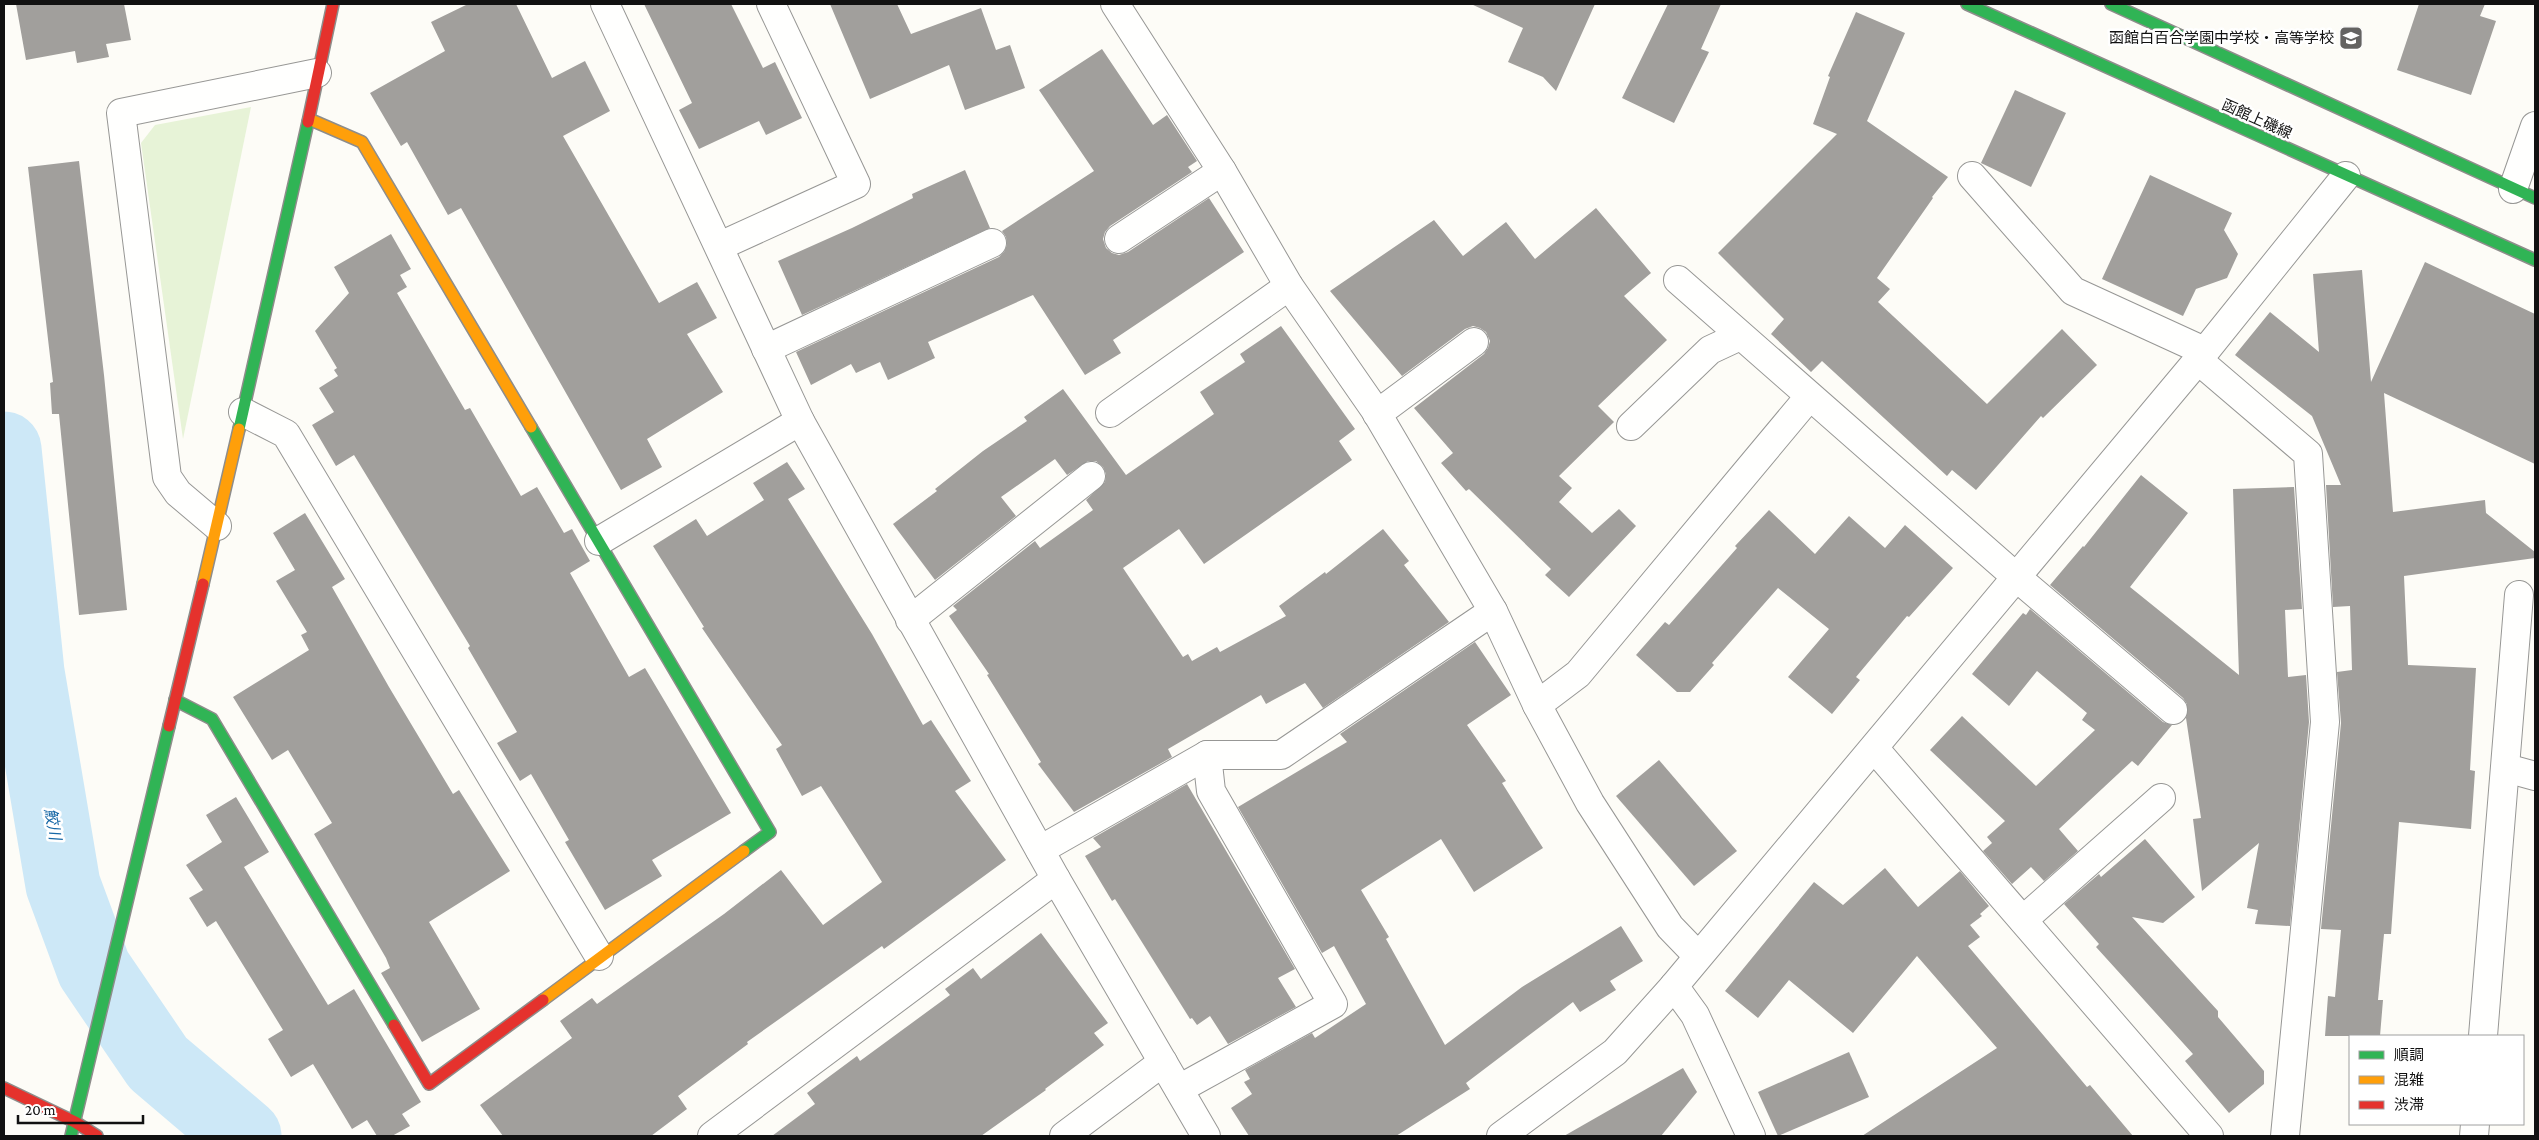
<svg xmlns="http://www.w3.org/2000/svg" width="2539" height="1140" font-family="'Crimson Pro','Noto Sans JP',serif">
	<style>
		.green { fill: #e7f3d7 }
		.lines { fill: none; stroke-linecap: round; stroke-linejoin: round }
		.river { stroke: #cde8f7; stroke-width: 75 }
		.building { fill: #a19f9c }
		.street-casing { stroke: #979795; stroke-width: 30 }
		.fast-casing { stroke: #8e8d8b; stroke-width: 14 }
		.slow-casing { stroke: #8e8d8b; stroke-width: 14 }
		.jam-casing { stroke: #8e8d8b; stroke-width: 14 }
		.street { stroke: #fffffe; stroke-width: 28 }
		.fast { stroke: #30b455; stroke-width: 11 }
		.slow { stroke: #ff9f0a; stroke-width: 11 }
		.jam { stroke: #e5322d; stroke-width: 11 }
		.labels { text-anchor: middle; dominant-baseline: central; stroke-width: 5; stroke-linejoin: round; paint-order: stroke }
		.poi-label { font-size: 15px; fill: #111; stroke: #fff; text-anchor: end }
		.street-label { font-size: 15px; fill: #111; stroke: #fff }
		.water-label { font-size: 16px; font-style: italic; fill: #1768a6; stroke: #fff }
	</style>
	<rect width="100%" height="100%" fill="#fdfcf7"/>
	<!-- green -->
	<polygon class="green" points="251,107 183,439 141,143 155,125"/>
	<g class="lines">
		<!-- river -->
		<polyline class="river" points="4,449 27,672 63,885 94,969 158,1063 244,1136"/>
	</g>
	<!-- building -->
	<g class="building">
		<polygon points="16,4 124,4 131,40 106,44 109,57 77,63 75,51 26,60"/>
		<polygon points="468,4 516,4 552,78 585,61 610,111 563,136 659,303 697,282 717,318 687,334 723,392 647,439 662,467 621,490 461,208 448,215 407,142 401,146 370,93 445,51 431,22"/>
		<polygon points="644,4 731,4 763,68 775,62 802,118 766,135 759,121 699,149 679,110 692,103"/>
		<polygon points="830,4 897,4 911,34 981,8 996,50 1010,45 1025,88 965,110 949,65 870,99"/>
		<polygon points="1471,4 1595,4 1556,91 1543,77 1508,62 1523,28"/>
		<polygon points="1668,4 1721,4 1701,49 1709,52 1674,123 1622,98"/>
		<polygon points="2419,4 2485,4 2480,16 2496,21 2471,95 2397,70"/>
		<polygon points="1856,12 1905,33 1867,121 1948,177 1932,197 1933,198 1877,278 1890,289 1878,302 1987,404 2062,329 2097,365 2043,418 2041,416 1976,490 1952,470 1947,476 1822,361 1811,372 1771,334 1784,319 1718,253 1837,134 1813,124 1830,77 1828,76"/>
		<polygon points="1102,49 1153,125 1167,115 1197,161 1188,167 1192,172 1110,226 1105,232 1103,239 1106,248 1112,253 1119,255 1128,252 1209,198 1244,252 1113,340 1121,353 1085,375 1033,295 928,342 935,358 888,380 880,362 856,373 851,364 811,385 796,352 999,257 1004,252 1007,245 1006,237 1002,231 1094,171 1039,90"/>
		<polygon points="2015,90 2066,113 2031,187 1981,163"/>
		<polygon points="79,161 104,375 127,610 79,615 59,414 52,414 50,383 53,382 28,167"/>
		<polygon points="965,170 990,228 802,315 778,261 852,228 913,198 912,194"/>
		<polygon points="2150,175 2232,213 2224,230 2238,254 2227,278 2196,289 2183,316 2102,279"/>
		<polygon points="1596,208 1651,273 1624,296 1667,340 1598,406 1614,422 1559,476 1572,488 1559,502 1592,533 1619,509 1636,526 1569,597 1545,575 1551,569 1469,489 1466,491 1441,463 1453,453 1414,408 1484,354 1488,348 1490,341 1486,332 1480,328 1473,326 1465,329 1402,376 1330,291 1434,220 1463,256 1506,222 1535,259"/>
		<polygon points="391,234 411,269 400,275 407,287 397,293 465,410 470,408 521,496 537,487 564,533 572,529 590,561 570,573 629,677 645,668 731,813 652,860 662,876 605,910 565,842 569,840 531,774 520,781 497,743 517,732 468,648 470,646 354,455 336,466 312,425 334,412 319,388 338,376 334,370 337,368 315,331 349,293 334,267"/>
		<polygon points="2425,262 2535,314 2535,464 2384,393 2393,512 2485,500 2486,513 2535,552 2535,558 2404,576 2408,665 2476,668 2470,770 2475,771 2471,829 2399,822 2391,934 2384,934 2378,1000 2383,1000 2380,1036 2325,1036 2328,996 2335,997 2341,930 2321,929 2341,723 2337,672 2352,670 2350,606 2333,607 2326,485 2341,485 2312,416 2235,355 2270,312 2319,352 2313,274 2362,270 2371,382"/>
		<polygon points="1281,326 1355,429 1339,441 1352,460 1204,564 1179,529 1123,568 1183,657 1188,654 1192,661 1217,647 1220,652 1286,616 1279,606 1325,572 1326,574 1383,529 1409,561 1404,565 1449,622 1323,708 1305,683 1266,704 1261,695 1168,749 1172,757 1074,812 1038,764 1041,762 987,675 989,674 949,616 957,610 953,606 1035,541 1040,548 1093,510 1086,500 1105,482 1106,474 1103,467 1096,461 1088,461 1067,475 1055,459 1001,497 1016,516 935,580 893,524 937,491 935,489 983,451 1027,421 1024,417 1063,389 1126,475 1214,414 1200,392 1245,362 1240,354"/>
		<polygon points="787,462 805,489 788,499 872,634 923,725 931,720 971,781 955,791 1006,860 884,949 882,946 747,1042 748,1044 678,1096 687,1109 651,1136 503,1136 480,1105 572,1038 560,1021 592,998 597,1004 724,914 781,870 823,925 882,882 821,786 802,796 776,749 782,745 702,628 704,627 653,546 696,519 707,536 764,500 753,483"/>
		<polygon points="2141,475 2188,513 2130,587 2239,675 2233,489 2294,487 2302,609 2285,610 2288,677 2306,675 2309,722 2290,926 2255,924 2258,910 2247,908 2259,843 2202,891 2193,819 2201,818 2186,718 2187,704 2183,698 2050,585 2083,546 2084,547"/>
		<polygon points="1769,510 1815,554 1849,516 1885,548 1905,525 1953,568 1909,617 1907,616 1856,677 1860,680 1832,714 1788,677 1829,629 1778,588 1712,663 1714,665 1690,692 1677,692 1636,655 1665,622 1669,625 1737,548 1735,546"/>
		<polygon points="305,513 345,579 332,587 389,687 453,794 459,790 510,871 429,922 480,1009 422,1042 381,973 390,968 386,958 314,834 332,823 288,750 272,760 233,697 309,650 301,635 307,632 276,581 295,570 273,533"/>
		<polygon points="2030,609 2163,722 2172,725 2138,766 2132,761 2059,829 2078,851 2044,881 2031,867 2012,884 1983,851 1992,843 1987,837 2005,821 1930,750 1962,716 2036,786 2095,730 2082,720 2087,713 2037,671 2009,706 1972,674 2023,613 2026,615"/>
		<polygon points="1475,642 1511,695 1467,725 1506,781 1502,783 1543,848 1474,892 1441,839 1361,890 1389,937 1386,939 1445,1045 1522,987 1621,926 1643,961 1610,981 1616,990 1580,1012 1573,1002 1466,1083 1470,1089 1396,1136 1249,1136 1231,1108 1252,1094 1244,1082 1250,1079 1245,1070 1312,1033 1315,1038 1366,1004 1334,946 1322,953 1238,807 1347,742 1340,734"/>
		<polygon points="1659,760 1737,851 1694,886 1616,796"/>
		<polygon points="1187,784 1295,969 1278,978 1296,1007 1228,1044 1210,1016 1197,1025 1192,1018 1190,1019 1115,899 1112,901 1085,856 1101,847 1093,838"/>
		<polygon points="236,797 269,852 244,867 328,1005 354,989 421,1102 402,1114 410,1126 392,1136 377,1136 367,1120 352,1129 313,1064 291,1077 268,1039 283,1030 216,921 207,927 189,898 203,890 186,865 222,842 206,815"/>
		<polygon points="2145,839 2195,897 2163,923 2132,917 2218,1011 2218,1017 2264,1071 2264,1084 2229,1113 2185,1061 2193,1054 2096,947 2099,944 2064,904 2099,874 2101,877"/>
		<polygon points="1885,868 1918,907 1960,871 1989,906 1980,914 1982,916 1970,925 1980,937 1968,946 2087,1087 2090,1085 2133,1136 1862,1136 1997,1048 1917,956 1853,1033 1789,980 1758,1018 1725,991 1814,882 1843,905"/>
		<polygon points="1041,933 1108,1023 1094,1033 1104,1045 1045,1089 1046,1090 981,1136 772,1136 815,1104 807,1093 857,1056 860,1061 950,995 945,989 973,968 981,979"/>
		<polygon points="1849,1052 1869,1097 1778,1136 1758,1092"/>
		<polygon points="1683,1068 1697,1092 1661,1136 1564,1136"/>
	</g>
	<g class="lines">
		<!-- street casing -->
		<g class="street-casing">
			<g id="street">
				<polyline points="605,4 800,421 1056,879 1206,1136"/>
				<polyline points="1115,4 1222,171 1289,286 1375,410 1493,611 1537,705 1590,803 1670,927 1697,955"/>
				<polyline points="1972,176 2073,291 2204,351"/>
				<polyline points="2513,189 2535,126"/>
				<polyline points="1119,239 1222,171"/>
				<polyline points="720,246 856,184 771,4"/>
				<polyline points="1678,280 2015,576 2173,710"/>
				<polyline points="766,349 992,243"/>
				<polyline points="2198,360 2308,454 2325,722 2285,1136"/>
				<polyline points="243,412 286,434 599,956"/>
				<polyline points="1110,413 1289,286"/>
				<polyline points="1377,414 1474,342"/>
				<polyline points="1631,426 1710,350 1740,336"/>
				<polyline points="217,526 178,493 167,477 121,113 317,73"/>
				<polyline points="599,541 800,421"/>
				<polyline points="910,620 1091,476"/>
				<polyline points="1537,705 1578,674 1809,397"/>
				<polyline points="1874,748 2209,1136"/>
				<polyline points="2506,768 2535,776"/>
				<polyline points="1040,850 1207,755 1281,755 1493,611"/>
				<polyline points="2023,920 2161,798"/>
				<polyline points="1674,986 1695,1015 1751,1136"/>
				<polyline points="2483,1036 2519,595"/>
				<polyline points="1179,1089 1333,1004 1211,791 1207,755"/>
				<polyline points="712,1136 1056,879"/>
				<polyline points="1064,1136 1163,1062"/>
				<polyline points="1501,1136 1615,1052 1674,986 2198,360 2346,176"/>
				<polyline points="2474,1136 2475,1124"/>
			</g>
		</g>
		<!-- fast casing -->
		<g class="fast-casing">
			<g id="fast">
				<polyline points="1967,4 2535,260"/>
				<polyline points="2111,4 2535,198"/>
				<polyline points="531,427 770,832 744,851"/>
				<polyline points="239,429 308,122"/>
				<polyline points="175,700 212,719 394,1025"/>
				<polyline points="71,1136 169,726"/>
			</g>
		</g>
		<!-- slow casing -->
		<g class="slow-casing">
			<g id="slow">
				<polyline points="309,119 362,142 531,427"/>
				<polyline points="203,584 239,429"/>
				<polyline points="543,1000 744,851"/>
			</g>
		</g>
		<!-- jam casing -->
		<g class="jam-casing">
			<g id="jam">
				<polyline points="308,122 333,4"/>
				<polyline points="169,726 203,584"/>
				<polyline points="394,1025 429,1084 543,1000"/>
				<polyline points="4,1088 75,1122 97,1136"/>
			</g>
		</g>
		<!-- street -->
		<use href="#street" class="street"/>
		<!-- fast -->
		<use href="#fast" class="fast"/>
		<!-- slow -->
		<use href="#slow" class="slow"/>
		<!-- jam -->
		<use href="#jam" class="jam"/>
	</g>
	<!-- icons -->
	<defs>
		<g id="school-square" transform="scale(1.25)"><rect x="-9" y="-9" width="18" height="18" rx="4" fill="#646362" stroke="#fff"/><path d="M0-5L7-2L0 1L-7-2ZM-4 1L0 2.5L4 1V4Q0 6-4 4Z" fill="#fff"/></g>
	</defs>
	<g fill-rule="evenodd">
		<use href="#school-square" x="2351" y="38"/>
	</g>
	<g class="labels">
		<!-- poi labels -->
		<g class="poi-label">
			<text x="2334" y="38">函館白百合学園中学校・高等学校</text>
		</g>
		<!-- street labels -->
		<g class="street-label">
			<text transform="translate(2257 119) rotate(24)">函館上磯線</text>
		</g>
		<!-- water labels -->
		<g class="water-label">
			<text transform="translate(53 824) rotate(80)">鮫川</text>
		</g>
	</g>
	<!-- border -->
	<rect width="2539" height="1140" fill="none" stroke="#111111" stroke-width="10"/>
	<!-- legend -->
	<rect x="2349" y="1035" width="175" height="90" fill="#ffffff" stroke="#a0a0a0"/>
	<rect x="2359" y="1051" width="25" height="8" fill="#30b455" stroke="#a0a0a0"/>
	<text x="2394" y="1060" font-size="15" fill="#111111">順調</text>
	<rect x="2359" y="1076" width="25" height="8" fill="#ff9f0a" stroke="#a0a0a0"/>
	<text x="2394" y="1085" font-size="15" fill="#111111">混雑</text>
	<rect x="2359" y="1101" width="25" height="8" fill="#e5322d" stroke="#a0a0a0"/>
	<text x="2394" y="1110" font-size="15" fill="#111111">渋滞</text>
	<!-- scale -->
	<path d="M18 1115v8h125v-8" fill="none" stroke="#111111" stroke-width="2.5"/>
	<text x="25" y="1115" font-size="15" fill="#111111" stroke="#ffffff" stroke-width="4" paint-order="stroke">20 m</text>
</svg>
